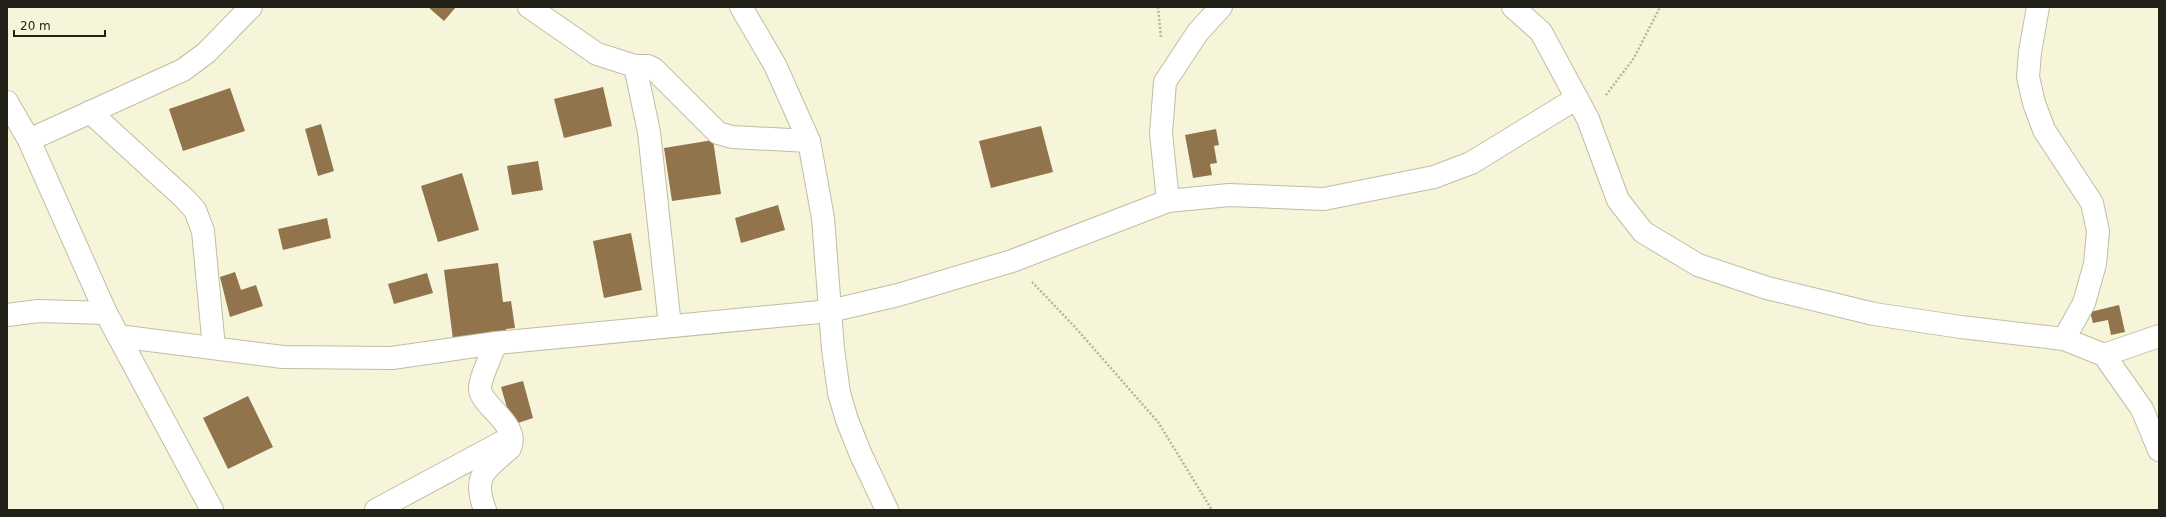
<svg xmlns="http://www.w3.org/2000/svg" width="2166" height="517" font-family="'DejaVu Sans',sans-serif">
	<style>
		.building { fill: #91734c }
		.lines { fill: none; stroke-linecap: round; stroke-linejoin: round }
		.street-casing { stroke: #bfbea3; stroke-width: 24 }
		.path { stroke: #b6b59e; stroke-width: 2.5; stroke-dasharray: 2 2; stroke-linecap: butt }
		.street { stroke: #fff; stroke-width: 22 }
	</style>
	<rect width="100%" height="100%" fill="#f7f5d9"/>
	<!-- building -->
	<g class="building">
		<polygon points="428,7 456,7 444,21"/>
		<polygon points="603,87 612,126 564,138 554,99"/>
		<polygon points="230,88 245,131 183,151 169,109"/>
		<polygon points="321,124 334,171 318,176 305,129"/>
		<polygon points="1041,126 1053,172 991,188 979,141"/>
		<polygon points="1216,129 1219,145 1214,146 1217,163 1210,164 1212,175 1193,178 1185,135"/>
		<polygon points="713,140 721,194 672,201 664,148"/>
		<polygon points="538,161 543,190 512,195 507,166"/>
		<polygon points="462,173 479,230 438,242 421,186"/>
		<polygon points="778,205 785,230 741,243 735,218"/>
		<polygon points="327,218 331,238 283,250 278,229"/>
		<polygon points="631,233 642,290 604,298 593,241"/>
		<polygon points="498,263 503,302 511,301 515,328 506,329 507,332 453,339 444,270"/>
		<polygon points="235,272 241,290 256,285 263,306 230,317 220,277"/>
		<polygon points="427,273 433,293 394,304 388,284"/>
		<polygon points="2119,305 2125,332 2111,335 2108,320 2093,323 2090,312"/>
		<polygon points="523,381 533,418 512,425 501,387"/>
		<polygon points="248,396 273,447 228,469 203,418"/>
	</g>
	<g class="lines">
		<!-- street casing -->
		<g class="street-casing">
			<g id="street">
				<polyline points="529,7 597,54 635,66 648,66 654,69 718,133 732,137 809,141"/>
				<polyline points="741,7 775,65 809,141 823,218 833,349 839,393 847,420 861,455 887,510"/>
				<polyline points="1513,7 1541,32 1588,119 1618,200 1643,232 1698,265 1767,288 1874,314 1961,327 2064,339 2104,355 2142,409 2159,450"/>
				<polyline points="2038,7 2030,52 2028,77 2034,103 2044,130 2092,203 2098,231 2095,264 2084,303 2064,339"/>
				<polyline points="635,66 649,132 670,326"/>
				<polyline points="7,102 29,140 106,313 212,510"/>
				<polyline points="90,112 184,198 195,210 203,231 214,348"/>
				<polyline points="29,140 183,70 206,53 251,7"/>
				<polyline points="1168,201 1161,133 1165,82 1198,32 1221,7"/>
				<polyline points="7,315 39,311 106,313"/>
				<polyline points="118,336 283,357 392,358 496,343 830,311 898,295 1012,261 1168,201 1229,195 1324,199 1434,177 1471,163 1577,98"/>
				<polyline points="2104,355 2159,336"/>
				<polyline points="376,510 506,440"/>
				<path d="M485,510c-13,-35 0,-40 25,-62 10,-23 -27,-41 -30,-58 -1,-11 12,-36 16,-47"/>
			</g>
		</g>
		<!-- path -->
		<g class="path">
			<polyline points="1158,7 1161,38"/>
			<polyline points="1606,95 1634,58 1660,7"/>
			<polyline points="1032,282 1074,326 1158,422 1212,510"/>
		</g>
		<!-- street -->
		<use href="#street" class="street"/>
	</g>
	<!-- border -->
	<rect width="2166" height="517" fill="none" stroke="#232218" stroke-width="16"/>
	<!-- scale -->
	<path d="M14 30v6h91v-6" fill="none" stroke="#232218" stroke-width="2"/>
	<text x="20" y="30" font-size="12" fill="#232218" stroke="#f7f5d9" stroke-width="3" paint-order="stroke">20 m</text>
</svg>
